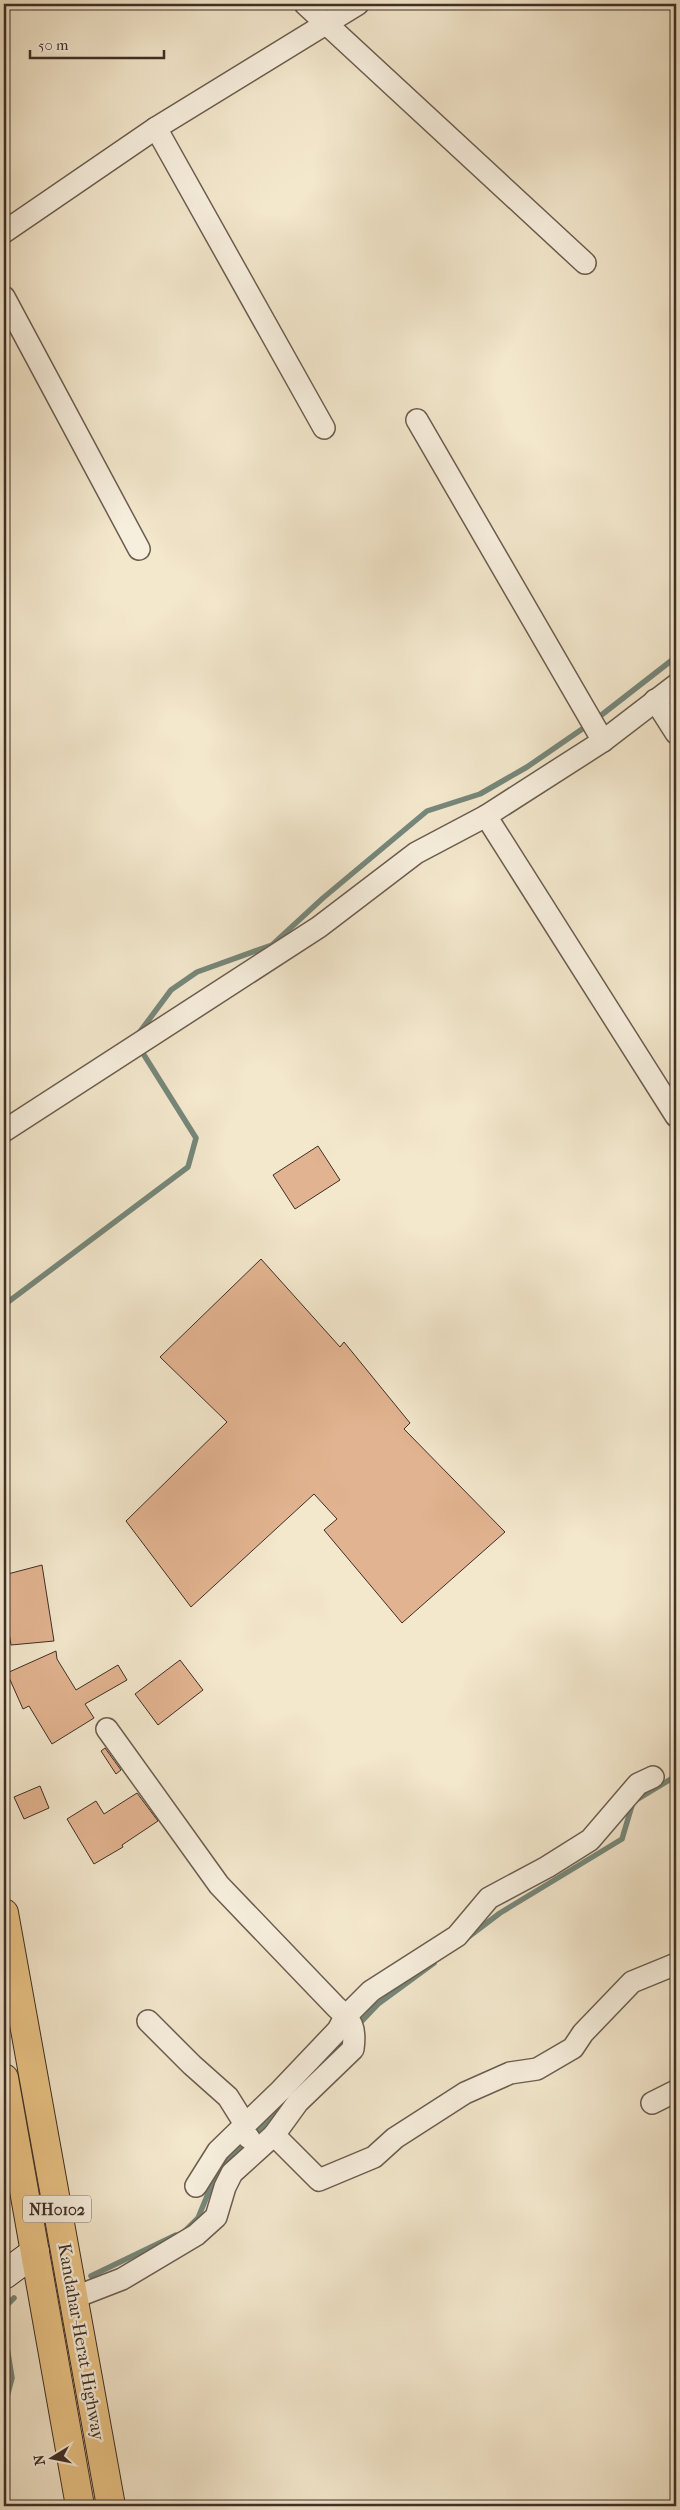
<svg xmlns="http://www.w3.org/2000/svg" width="680" height="2510" font-family="'IM FELL French Canon',serif">
	<style>
		.lines { fill: none; stroke-linecap: round; stroke-linejoin: round }
		.stream { stroke: #76877a; stroke-width: 5.5 }
		.building { fill: #e2b390; stroke: #3e2f26 }
		.street-casing { stroke: #6b5d50; stroke-width: 24 }
		.secondary-casing { stroke: #3e2f26; stroke-width: 30 }
		.highway-casing { stroke: #3e2f26; stroke-width: 30 }
		.street { stroke: #f7efde; stroke-width: 21 }
		.secondary { stroke: #f7efde; stroke-width: 28 }
		.highway { stroke: #eac486; stroke-width: 28 }
		.labels { text-anchor: middle; dominant-baseline: central; stroke-width: 4.5; stroke-linejoin: round; paint-order: stroke }
		.shield { fill: #f7efde; stroke: #76695d; stroke-width: 1 }
		.shield-label { font-size: 16px; font-weight: bold; fill: #3e2f26 }
		.street-label { font-size: 18px; fill: #3e2f26; stroke: #f7efde }
	</style>
	<rect width="100%" height="100%" fill="#f3e7cc"/>
	<filter id="stains"><feTurbulence type="fractalNoise" baseFrequency=".004" numOctaves="4"/><feColorMatrix values="0 0 0 0 .2 0 0 0 0 .09 0 0 0 0 .02 0 0 0 .5 -.17"/></filter>
	<radialGradient id="worn" r=".72"><stop offset=".6" stop-color="#630" stop-opacity="0"/><stop offset="1" stop-color="#630" stop-opacity=".3"/></radialGradient>
	<g class="lines">
		<!-- stream -->
		<g class="stream">
			<polyline points="595,720 676,657"/>
			<polyline points="139,1033 171,990 197,972 272,945 323,898 427,811 480,794 527,767 588,725"/>
			<polyline points="4,1305 188,1167 196,1138 139,1047"/>
			<polyline points="467,1938 500,1913 622,1839 633,1802 676,1776"/>
			<polyline points="356,2027 378,2004 434,1963"/>
			<polyline points="312,2074 348,2035"/>
			<polyline points="253,2135 285,2103"/>
			<polyline points="185,2231 198,2218 219,2167 246,2141"/>
			<polyline points="91,2276 176,2235"/>
			<polyline points="4,2308 14,2298"/>
			<polyline points="4,2329 12,2378 4,2408"/>
		</g>
	</g>
	<!-- building -->
	<g class="building">
		<polygon points="318,1146 340,1180 295,1209 273,1175"/>
		<polygon points="261,1259 340,1347 344,1342 410,1423 404,1429 505,1532 402,1623 324,1530 337,1519 314,1494 191,1607 126,1521 227,1422 160,1357"/>
		<polygon points="42,1565 54,1641 11,1645 4,1602 4,1575"/>
		<polygon points="56,1651 57,1659 76,1690 118,1665 127,1680 85,1704 94,1718 52,1744 29,1706 23,1709 7,1673"/>
		<polygon points="180,1660 203,1690 158,1725 135,1694"/>
		<polygon points="105,1748 121,1770 116,1774 101,1751"/>
		<polygon points="40,1786 49,1808 24,1819 14,1797"/>
		<polygon points="137,1793 158,1821 122,1845 123,1847 94,1864 67,1819 96,1801 104,1814"/>
	</g>
	<g class="lines">
		<!-- street casing -->
		<g class="street-casing">
			<g id="street">
				<polyline points="305,4 585,263"/>
				<polyline points="156,128 324,428"/>
				<polyline points="4,232 156,128 358,4"/>
				<polyline points="4,297 139,549"/>
				<polyline points="417,420 603,741"/>
				<polyline points="655,700 676,733"/>
				<polyline points="486,816 676,1116"/>
				<polyline points="4,1131 319,927 416,853 486,816 603,741 676,685"/>
				<polyline points="148,2021 192,2065 228,2097 243,2121 245,2134 249,2138"/>
				<polyline points="652,2103 676,2091"/>
				<polyline points="274,2135 319,2180 374,2157 395,2138 465,2093 510,2073 537,2069 573,2048 583,2033 632,1982 676,1964"/>
				<polyline points="196,2186 218,2151 281,2090 338,2030 345,2017 371,1991 457,1936 489,1898 547,1867 590,1840 638,1784 653,1777"/>
				<path d="M73,2298l49,-19 74,-44 20,-18 9,-30 7,-14 42,-38 24,-33 55,-53c3,-22 -1,-28 -17,-42l-117,-122 -112,-156"/>
			</g>
		</g>
		<!-- secondary casing -->
		<g class="secondary-casing">
			<polyline id="secondary" points="4,2275 35,2252"/>
		</g>
		<!-- highway casing -->
		<g class="highway-casing">
			<g id="highway">
				<polyline points="4,1913 111,2506"/>
				<polyline points="4,2078 80,2506"/>
			</g>
		</g>
		<!-- street -->
		<use href="#street" class="street"/>
		<!-- secondary -->
		<use href="#secondary" class="secondary"/>
		<!-- highway -->
		<use href="#highway" class="highway"/>
	</g>
	<g class="labels">
		<!-- shield labels -->
		<rect class="shield" x="23" y="2195.5" width="68" height="27" rx="4"/>
		<g class="shield-label">
			<text x="57" y="2209">NH0102</text>
		</g>
		<!-- street labels -->
		<g class="street-label">
			<text transform="translate(81 2342) rotate(80)">Kandahar-Herat Highway</text>
		</g>
	</g>
	<!-- margin -->
	<rect width="680" height="2510" fill="none" stroke="#f3e7cc" stroke-width="20"/>
	<rect x="5" y="5" width="670" height="2500" fill="none" stroke="#3e2f26" stroke-width="2.5"/>
	<rect x="10" y="10" width="660" height="2490" fill="none" stroke="#3e2f26"/>
	<!-- north arrow -->
	<g transform="translate(52 2458) rotate(260)" stroke="#f7efde" stroke-width="4" paint-order="stroke">
	<path d="M0-4L9 19L0 12L-9 19Z" fill="#3e2f26"/>
	<text y="-8" font-size="14" font-weight="bold" text-anchor="middle" fill="#3e2f26">N</text>
	</g>
	<!-- scale -->
	<path d="M30 50v8h134v-8" fill="none" stroke="#3e2f26" stroke-width="2.5"/>
	<text x="38" y="50" font-size="15" fill="#3e2f26" stroke="#f7efde" stroke-width="4" paint-order="stroke">50 m</text>
	<rect width="100%" height="100%" filter="url(#stains)"/>
	<rect width="100%" height="100%" fill="url(#worn)"/>
</svg>
